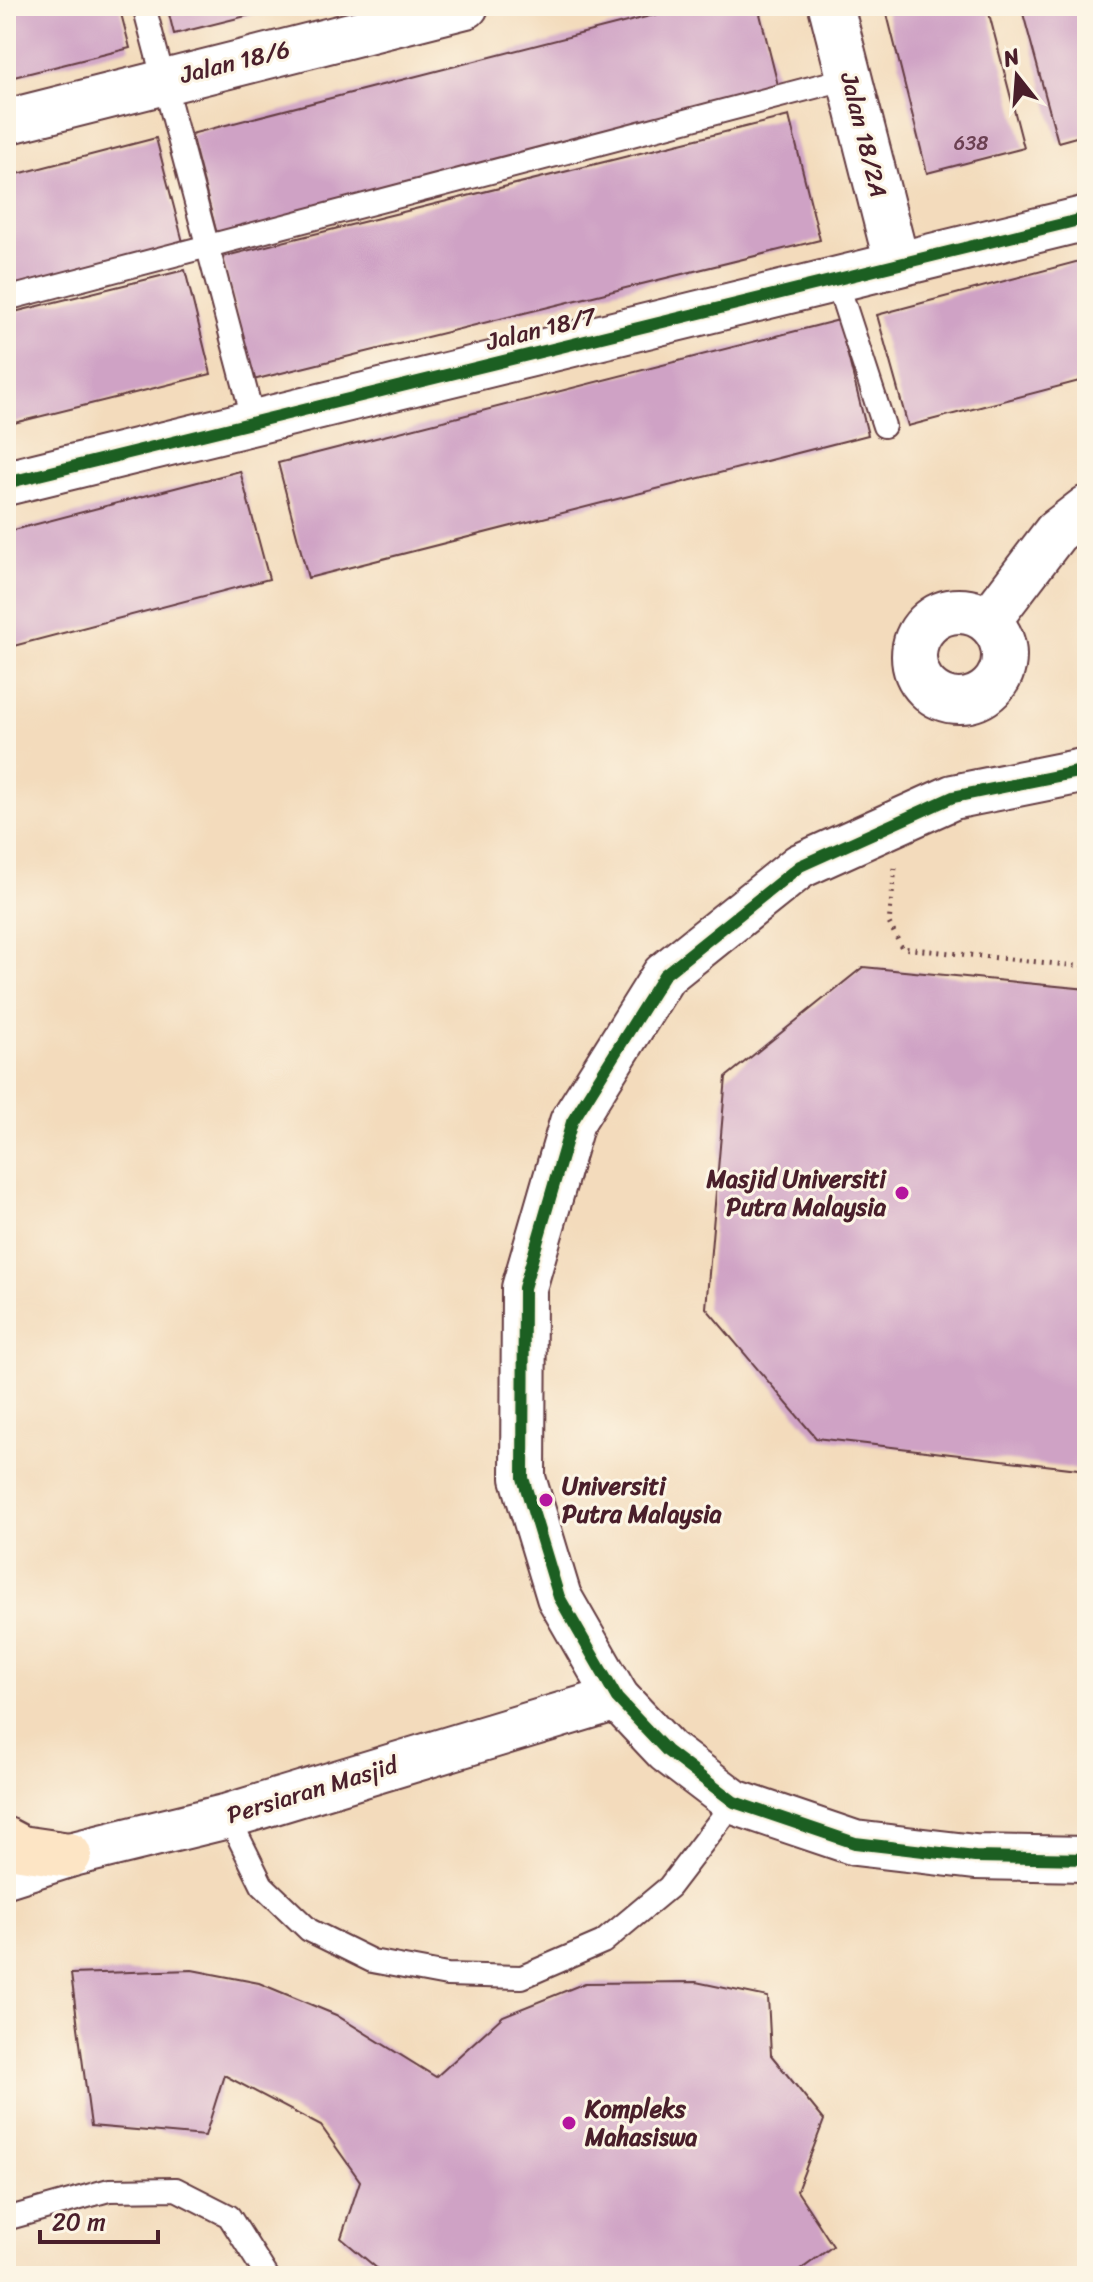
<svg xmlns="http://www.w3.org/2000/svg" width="1093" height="2282" font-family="Sriracha,sans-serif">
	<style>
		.building { fill: #cfa2c5 }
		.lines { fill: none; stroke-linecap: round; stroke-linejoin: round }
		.lane-casing { stroke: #633b41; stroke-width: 26 }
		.street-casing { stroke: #633b41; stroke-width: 48 }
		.secondary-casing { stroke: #633b41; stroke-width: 48 }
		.path { stroke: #633b41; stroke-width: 5; stroke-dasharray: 2 6; stroke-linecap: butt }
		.lane { stroke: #fff; stroke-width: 22 }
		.street { stroke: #fff; stroke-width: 44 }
		.secondary { stroke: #fde5c5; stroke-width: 44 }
		.cycleway-casing { stroke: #fcf5e5; stroke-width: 17 }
		.cycleway { stroke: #1b5e20; stroke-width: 12 }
		.poi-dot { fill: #b5179e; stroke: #fcf5e5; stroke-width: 3 }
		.labels { text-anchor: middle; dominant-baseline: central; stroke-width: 6; stroke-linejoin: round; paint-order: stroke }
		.number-label { font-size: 20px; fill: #6b4052 }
		.street-label { font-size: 24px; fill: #4a1f2b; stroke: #fcf5e5 }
		.poi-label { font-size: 24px; font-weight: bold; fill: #4a1f2b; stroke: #fcf5e5; text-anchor: start }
	</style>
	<rect width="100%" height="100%" fill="#fcf5e5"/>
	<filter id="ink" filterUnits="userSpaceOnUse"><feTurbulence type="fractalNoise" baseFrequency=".0125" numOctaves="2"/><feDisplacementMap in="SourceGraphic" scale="16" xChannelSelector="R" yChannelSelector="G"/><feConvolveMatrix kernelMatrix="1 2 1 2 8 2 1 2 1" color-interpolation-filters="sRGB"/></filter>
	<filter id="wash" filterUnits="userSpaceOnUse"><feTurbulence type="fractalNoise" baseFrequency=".006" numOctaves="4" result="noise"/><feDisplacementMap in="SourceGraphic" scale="32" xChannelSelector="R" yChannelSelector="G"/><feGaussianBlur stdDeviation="1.8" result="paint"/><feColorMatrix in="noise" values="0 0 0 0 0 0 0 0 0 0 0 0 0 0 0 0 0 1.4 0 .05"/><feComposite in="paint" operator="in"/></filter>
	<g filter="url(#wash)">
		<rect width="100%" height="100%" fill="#f3dbbc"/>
		<g id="blocks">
			<!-- building -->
			<g class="building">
				<polygon points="6,6 119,6 130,48 6,79"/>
				<polygon points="167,6 282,6 282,7 174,34"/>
				<polygon points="689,6 758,6 780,93 218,238 191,134"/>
				<polygon points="885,6 987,6 1024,148 927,173"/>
				<polygon points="1021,6 1087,6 1087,134 1058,142"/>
				<polygon points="789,116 820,240 253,380 222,257"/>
				<polygon points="156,138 184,246 6,292 6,177"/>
				<polygon points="1087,259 1087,379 908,426 877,315"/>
				<polygon points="185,270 211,374 6,425 6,314"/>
				<polygon points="839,320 868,435 308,578 278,463"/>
				<polygon points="240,471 269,579 6,648 6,532"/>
				<polygon points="863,967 1087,989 1087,1470 816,1438 706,1308 726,1077"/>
				<polygon points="192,1970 259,1983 336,2015 436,2077 503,2016 585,1983 696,1982 768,1997 771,2055 824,2120 797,2191 833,2246 792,2276 386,2276 341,2238 360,2181 321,2126 224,2075 205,2136 91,2126 71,1974"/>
			</g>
		</g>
	</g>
	<g filter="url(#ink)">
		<use href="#blocks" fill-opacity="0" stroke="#633b41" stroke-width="2"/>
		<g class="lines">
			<!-- lane casing -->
			<g class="lane-casing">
				<g id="lane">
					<polyline points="144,6 254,422"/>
					<polyline points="836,279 884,426"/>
					<polyline points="6,299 849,78"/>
					<polyline points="228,1816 262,1885 309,1930 372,1961 447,1975 522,1977 603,1942 669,1887 734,1802"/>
					<polyline points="6,2219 109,2190 176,2189 229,2216 267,2276"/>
				</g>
			</g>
			<!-- street casing -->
			<g class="street-casing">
				<g id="street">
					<polyline points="831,6 897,264"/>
					<polyline points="6,122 466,6"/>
					<polyline points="6,483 1087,218"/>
					<circle cx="959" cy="656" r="45"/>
					<polyline points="989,620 1056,532 1087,508"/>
					<polyline points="1087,770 953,797 800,866 664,975 572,1122 524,1288 523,1478 559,1597 617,1698 667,1751 734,1802 855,1843 975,1857 1087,1859"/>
					<polyline points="6,1875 69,1855 228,1816 617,1698"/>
				</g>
			</g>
			<!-- secondary casing -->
			<g class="secondary-casing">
				<polyline id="secondary" points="6,1840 21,1848 69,1855"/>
			</g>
			<!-- path -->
			<polyline class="path" points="895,868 889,923 902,948 1087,967"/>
			<!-- lane -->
			<use href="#lane" class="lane"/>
			<!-- street -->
			<use href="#street" class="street"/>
			<!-- secondary -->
			<use href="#secondary" class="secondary"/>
			<!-- cycleway casing -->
			<g class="cycleway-casing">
				<g id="cycleway">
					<polyline points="6,483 1087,218"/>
					<polyline points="1087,770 953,797 800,866 664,975 572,1122 524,1288 523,1478 559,1597 617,1698 667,1751 734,1802 855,1843 975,1857 1087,1859"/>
				</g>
			</g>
			<!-- cycleway -->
			<use href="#cycleway" class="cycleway"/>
		</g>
	</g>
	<!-- markers -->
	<g class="poi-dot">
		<circle cx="902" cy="1193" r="8"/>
		<circle cx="546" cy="1500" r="8"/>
		<circle cx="569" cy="2123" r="8"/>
	</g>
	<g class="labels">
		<!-- number labels -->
		<g class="number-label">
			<text x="971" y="143">638</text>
		</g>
		<!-- street labels -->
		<g class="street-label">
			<text transform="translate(235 62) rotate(-14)">Jalan 18/6</text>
			<text transform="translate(864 135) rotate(76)">Jalan 18/2A</text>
			<text transform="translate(541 329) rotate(-14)">Jalan 18/7</text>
			<text transform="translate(312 1790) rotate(-17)">Persiaran Masjid</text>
		</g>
		<!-- poi labels -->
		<g class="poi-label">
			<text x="886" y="1179" text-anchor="end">Masjid Universiti<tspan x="886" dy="28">Putra Malaysia</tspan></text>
			<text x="562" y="1486">Universiti<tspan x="562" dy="28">Putra Malaysia</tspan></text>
			<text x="585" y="2109">Kompleks<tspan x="585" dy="28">Mahasiswa</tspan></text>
		</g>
	</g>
	<!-- margin -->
	<rect width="1093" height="2282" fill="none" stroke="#fcf5e5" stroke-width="32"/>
	<!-- north arrow -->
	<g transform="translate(1017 76) rotate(343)" stroke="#fcf5e5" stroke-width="6" paint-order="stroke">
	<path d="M0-6L14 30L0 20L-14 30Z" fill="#4a1f2b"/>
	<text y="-12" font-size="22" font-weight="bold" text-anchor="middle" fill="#4a1f2b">N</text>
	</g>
	<!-- scale -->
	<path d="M40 2230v12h118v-12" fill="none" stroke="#4a1f2b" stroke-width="4"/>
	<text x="52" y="2230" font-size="24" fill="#4a1f2b" stroke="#fcf5e5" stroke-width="6" paint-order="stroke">20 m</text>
</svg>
